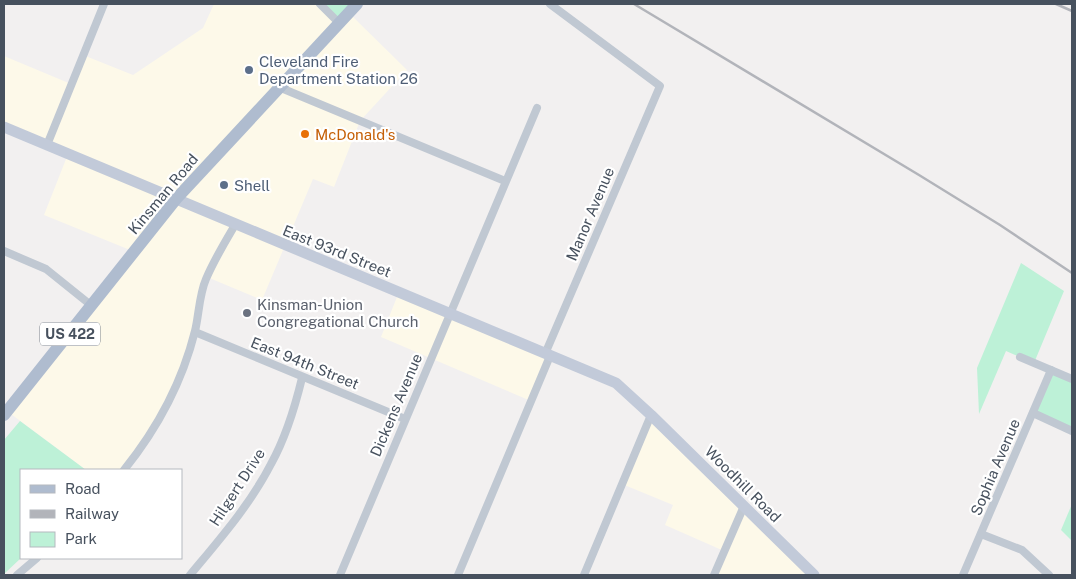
<svg xmlns="http://www.w3.org/2000/svg" width="1076" height="579" font-family="'Public Sans',sans-serif">
	<style>
		.commercial { fill: #fdf9e9 }
		.green { fill: #bdf1d7 }
		.lines { fill: none; stroke-linecap: round; stroke-linejoin: round }
		.minor { stroke: #c0c8d2; stroke-width: 8 }
		.secondary { stroke: #c2cad9; stroke-width: 11 }
		.primary { stroke: #afbccf; stroke-width: 12 }
		.rail { stroke: #b2b4ba; stroke-width: 2.5 }
		.service-dot { fill: #5c6f8a; stroke: #fff; stroke-width: 2 }
		.food-dot { fill: #e8710a; stroke: #fff; stroke-width: 2 }
		.worship-dot { fill: #6b7280; stroke: #fff; stroke-width: 2 }
		.labels { text-anchor: middle; dominant-baseline: central; stroke-width: 4.5; stroke-linejoin: round; paint-order: stroke }
		.shield { fill: #fff; stroke: #7e858e; stroke-width: 1 }
		.shield-label { font-size: 14px; font-weight: bold; fill: #47515e }
		.service-label { font-size: 15px; fill: #4e5e75; stroke: #fff; text-anchor: start }
		.food-label { font-size: 15px; fill: #c56008; stroke: #fff; text-anchor: start }
		.street-label { font-size: 15px; fill: #47515e; stroke: #fff }
		.worship-label { font-size: 15px; fill: #5b616d; stroke: #fff; text-anchor: start }
	</style>
	<rect width="100%" height="100%" fill="#f2f0f0"/>
	<!-- commercial -->
	<g class="commercial">
		<polygon points="214,4 320,4 349,13 407,70 360,121 334,187 313,179 262,300 207,277 195,332 166,409 124,470 86,470 7,411 135,252 44,215 68,154 4,127 4,56 71,84 83,55 133,75 203,28"/>
		<polygon points="399,292 550,356 531,401 381,337"/>
		<polygon points="651,415 814,575 714,575 724,551 665,525 673,505 622,484"/>
	</g>
	<!-- green -->
	<g class="green">
		<polygon points="320,4 357,4 340,24"/>
		<polygon points="1021,263 1064,291 1034,363 1006,351 979,414 977,368"/>
		<polygon points="1051,370 1072,379 1072,431 1033,413"/>
		<polygon points="20,421 86,470 21,470 21,558 4,574 4,440"/>
		<polygon points="1072,504 1072,541 1061,530"/>
	</g>
	<g class="lines">
		<!-- minor -->
		<g class="minor">
			<polyline points="320,4 340,24"/>
			<polyline points="281,88 505,181"/>
			<polyline points="47,145 104,4"/>
			<polyline points="4,251 46,269 92,306"/>
			<polyline points="195,332 405,419"/>
			<polyline points="545,354 660,86 550,4"/>
			<polyline points="1020,357 1072,379"/>
			<polyline points="1033,413 1072,431"/>
			<path d="M124,470c33,-41 58,-87 71,-139 4,-16 4,-36 11,-52 8,-19 19,-37 29,-54"/>
			<polyline points="981,534 1022,550 1049,575"/>
			<polyline points="17,575 37,558"/>
			<path d="M190,575c29,-35 60,-70 81,-111 15,-27 24,-57 31,-86"/>
			<polyline points="340,575 537,108"/>
			<polyline points="458,575 550,356"/>
			<polyline points="584,575 651,415"/>
			<polyline points="714,575 744,506"/>
			<polyline points="963,575 1051,370"/>
		</g>
		<!-- secondary -->
		<polyline class="secondary" points="4,127 616,383 651,415 814,575"/>
		<!-- primary -->
		<polyline class="primary" points="4,415 176,199 357,4"/>
		<!-- rail -->
		<g class="rail">
			<polyline points="634,4 919,175 1000,225 1072,273"/>
			<polyline points="1056,4 1072,11"/>
		</g>
	</g>
	<!-- markers -->
	<g class="service-dot">
		<circle cx="249" cy="70" r="5"/>
		<circle cx="224" cy="185" r="5"/>
	</g>
	<circle class="food-dot" cx="305" cy="134" r="5"/>
	<circle class="worship-dot" cx="247" cy="313" r="5"/>
	<g class="labels">
		<!-- shield labels -->
		<rect class="shield" x="40" y="322.5" width="60" height="23" rx="4"/>
		<g class="shield-label">
			<text x="70" y="334">US 422</text>
		</g>
		<!-- service labels -->
		<g class="service-label">
			<text x="259" y="61">Cleveland Fire<tspan x="259" dy="17">Department Station 26</tspan></text>
			<text x="234" y="185">Shell</text>
		</g>
		<!-- food labels -->
		<g class="food-label">
			<text x="315" y="134">McDonald's</text>
		</g>
		<!-- street labels -->
		<g class="street-label">
			<text transform="translate(163 194) rotate(-50)">Kinsman Road</text>
			<text transform="translate(590 214) rotate(-67)">Manor Avenue</text>
			<text transform="translate(337 251) rotate(22)">East 93rd Street</text>
			<text transform="translate(305 363) rotate(22)">East 94th Street</text>
			<text transform="translate(396 405) rotate(-67)">Dickens Avenue</text>
			<text transform="translate(995 467) rotate(-67)">Sophia Avenue</text>
			<text transform="translate(743 484) rotate(45)">Woodhill Road</text>
			<text transform="translate(237 487) rotate(-57)">Hilgert Drive</text>
		</g>
		<!-- worship labels -->
		<g class="worship-label">
			<text x="257" y="304">Kinsman-Union<tspan x="257" dy="17">Congregational Church</tspan></text>
		</g>
	</g>
	<!-- border -->
	<rect width="1076" height="579" fill="none" stroke="#47515e" stroke-width="10"/>
	<!-- legend -->
	<rect x="20" y="469" width="162" height="90" fill="#ffffff" stroke="#b5b9bf"/>
	<rect x="30" y="485" width="25" height="8" fill="#afbccf" stroke="#b5b9bf"/>
	<text x="65" y="494" font-size="15" fill="#47515e">Road</text>
	<rect x="30" y="510" width="25" height="8" fill="#b2b4ba" stroke="#b5b9bf"/>
	<text x="65" y="519" font-size="15" fill="#47515e">Railway</text>
	<rect x="30" y="532" width="25" height="15" fill="#bdf1d7" stroke="#b5b9bf"/>
	<text x="65" y="544" font-size="15" fill="#47515e">Park</text>
</svg>
